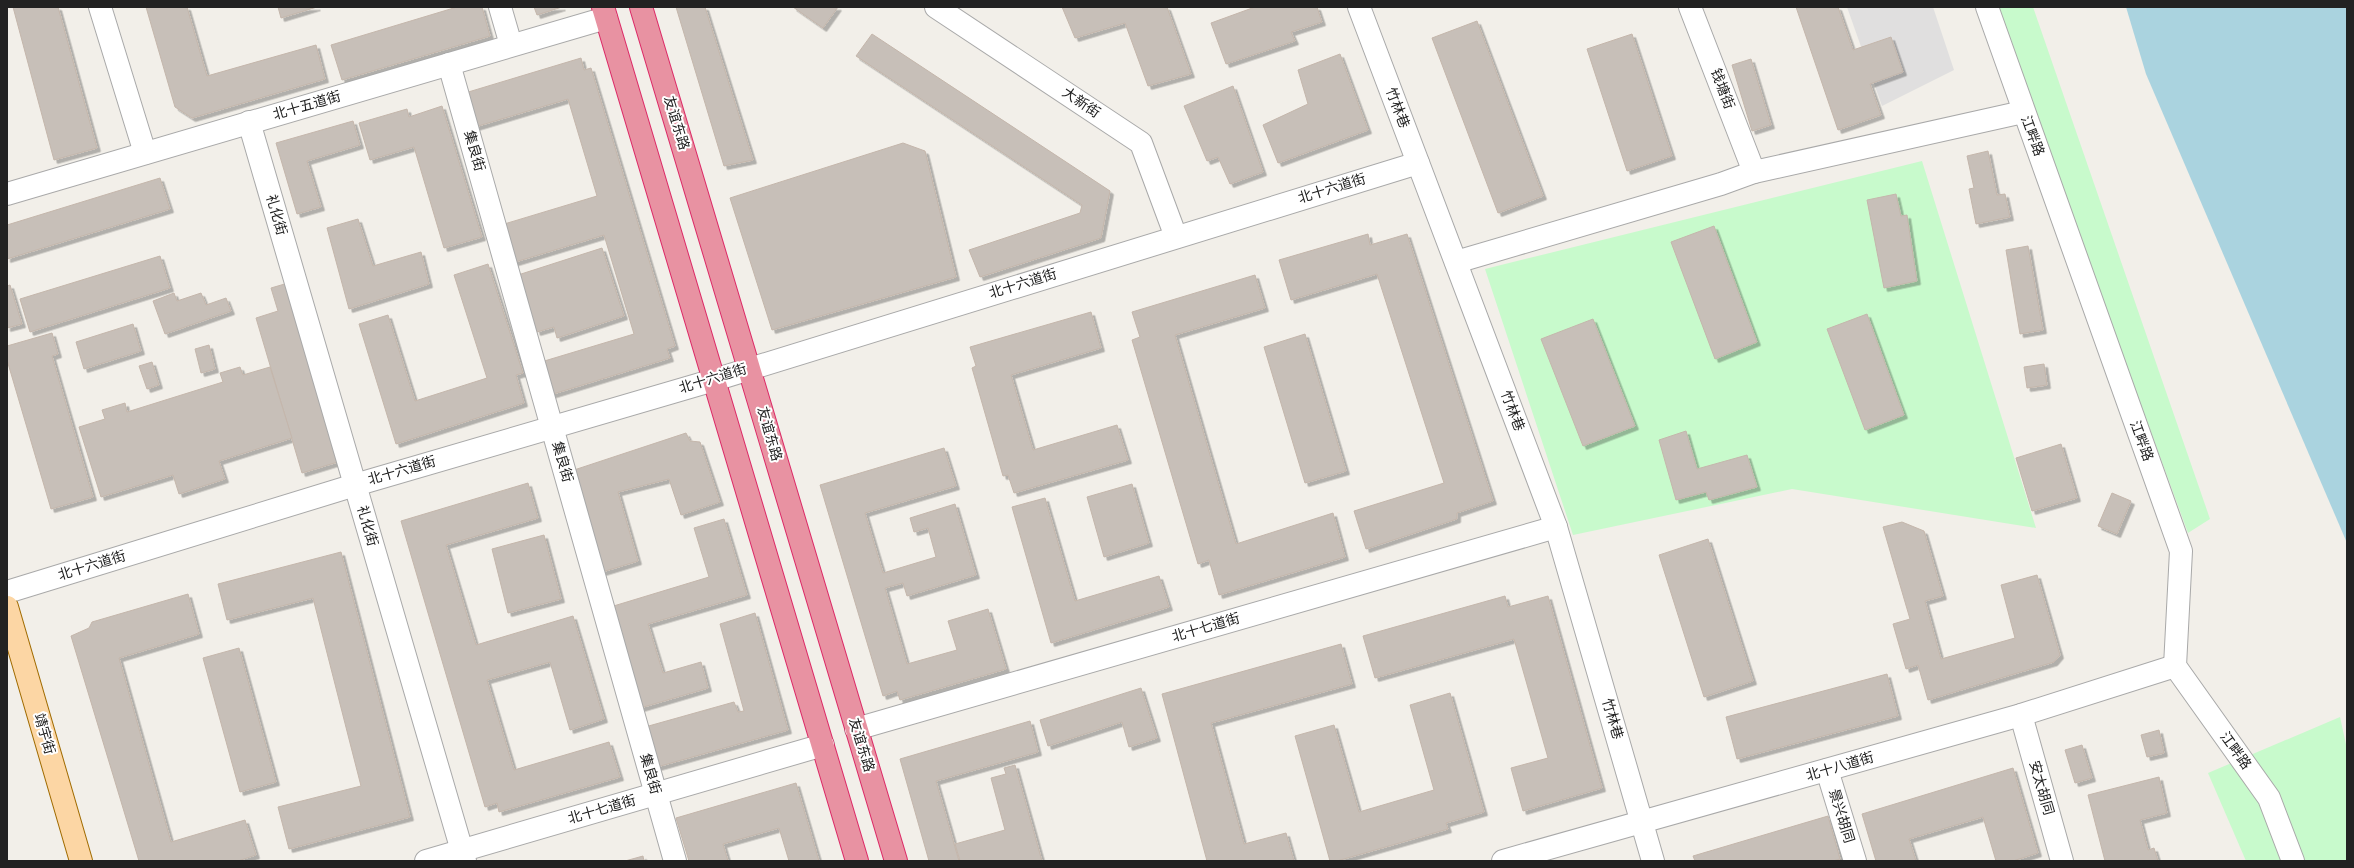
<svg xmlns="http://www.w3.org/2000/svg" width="2354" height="868" font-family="'Alegreya Sans','Noto Sans SC',sans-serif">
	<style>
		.residential { fill: #e0dfdf }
		.park { fill: #c8facc }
		.water { fill: #aad3df }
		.building { fill: #c7bfb8; stroke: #c4b6ab; filter: url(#shadow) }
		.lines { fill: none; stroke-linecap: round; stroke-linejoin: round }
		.minor-casing { stroke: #a9a9a9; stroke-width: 24 }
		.major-casing { stroke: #a06b00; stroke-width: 24 }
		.highway-casing { stroke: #dc2a67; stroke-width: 24 }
		.minor { stroke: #fff; stroke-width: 22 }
		.major { stroke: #fcd6a4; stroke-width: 22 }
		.highway { stroke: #e892a2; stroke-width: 22 }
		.labels { text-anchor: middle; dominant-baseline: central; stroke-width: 4; stroke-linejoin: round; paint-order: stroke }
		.street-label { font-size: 14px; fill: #222; stroke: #fff }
	</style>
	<defs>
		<filter id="shadow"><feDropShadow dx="3.5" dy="3.5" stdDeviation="0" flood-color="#0004"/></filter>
	</defs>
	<rect width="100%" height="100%" fill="#f2efe9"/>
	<!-- residential -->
	<polygon class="residential" points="1847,7 1933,7 1954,70 1882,106"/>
	<!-- park -->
	<g class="park">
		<polygon points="1995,7 2033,7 2210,519 2188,533"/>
		<polygon points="1922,161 2036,528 1792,489 1573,535 1485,269"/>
		<polygon points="2340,717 2347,749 2347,861 2246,861 2208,773"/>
	</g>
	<!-- water -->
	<polygon class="water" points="2126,7 2347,7 2347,543 2146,74"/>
	<!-- building -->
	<g class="building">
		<polygon points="13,7 58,7 97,148 54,160"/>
		<polygon points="146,7 187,7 207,76 316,45 325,79 192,118 175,107"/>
		<polygon points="278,7 317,7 281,18"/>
		<polygon points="457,7 482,7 490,36 342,80 331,45"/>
		<polygon points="534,7 562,7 537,15"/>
		<polygon points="676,7 705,7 753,160 724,166"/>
		<polygon points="793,7 838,7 823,28"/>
		<polygon points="1062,7 1167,7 1191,74 1148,86 1125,23 1075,38"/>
		<polygon points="1255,7 1317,7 1322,22 1291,32 1295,41 1226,64 1211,23"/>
		<polygon points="1796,7 1838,7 1853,50 1891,37 1903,72 1870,84 1881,115 1838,130"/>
		<polygon points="1477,21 1543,196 1498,213 1432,38"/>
		<polygon points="872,34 1110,191 1101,238 980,277 969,250 1080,213 1082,205 856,56"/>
		<polygon points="1632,34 1672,156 1627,171 1587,49"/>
		<polygon points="1340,54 1368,130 1278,163 1263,125 1308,104 1298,70"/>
		<polygon points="581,58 584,70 591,68 675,346 667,349 670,358 550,395 541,362 634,334 604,235 512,263 501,225 597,196 568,99 475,127 465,93"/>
		<polygon points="1751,59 1771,125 1752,131 1732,65"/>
		<polygon points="1233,86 1263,172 1230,184 1218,157 1207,161 1184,106"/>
		<polygon points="442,106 482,237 444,248 414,147 370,160 359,123 407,109 409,117"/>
		<polygon points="353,121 360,145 307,161 321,207 297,214 276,143"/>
		<polygon points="903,143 925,151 956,277 772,330 730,198"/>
		<polygon points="1988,151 1997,195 2005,194 2010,217 1976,224 1969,189 1974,188 1967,156"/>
		<polygon points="160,178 170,209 7,259 7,225"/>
		<polygon points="1896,194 1901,216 1907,215 1917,281 1884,288 1867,200"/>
		<polygon points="358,219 373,266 421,252 429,284 349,309 327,228"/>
		<polygon points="1714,226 1757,342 1715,359 1671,242"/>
		<polygon points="1368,234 1370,245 1407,234 1493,501 1457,513 1457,519 1366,549 1354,511 1444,483 1377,274 1291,300 1279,260"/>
		<polygon points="2028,246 2043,330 2020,334 2006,250"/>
		<polygon points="602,248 624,316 557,338 554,327 537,332 518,275"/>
		<polygon points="160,256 170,288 30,332 20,299"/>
		<polygon points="488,264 523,373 516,375 524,403 396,444 359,324 388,315 415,401 487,378 454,275"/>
		<polygon points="1255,275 1265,308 1175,335 1236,544 1333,513 1345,557 1219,595 1209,560 1198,564 1132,340 1140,337 1132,312"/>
		<polygon points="288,283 341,461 302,473 256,318 278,311 271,288"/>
		<polygon points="10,285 22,324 7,328 7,286"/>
		<polygon points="174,293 177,301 201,293 206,305 226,298 231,311 165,334 153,301"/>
		<polygon points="1091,312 1101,348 1011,375 1033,450 1117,425 1128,460 1014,493 1008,475 1003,476 972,368 976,366 970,347"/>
		<polygon points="1867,314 1904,415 1865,430 1827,329"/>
		<polygon points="1593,319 1635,426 1583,446 1541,339"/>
		<polygon points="133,324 141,351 84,369 76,342"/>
		<polygon points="52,333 58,354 52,356 93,497 51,509 7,360 7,346"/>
		<polygon points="1305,334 1346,471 1305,483 1264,347"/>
		<polygon points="209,345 215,369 201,373 195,349"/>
		<polygon points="152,362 159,385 147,389 139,366"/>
		<polygon points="2044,364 2047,385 2027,388 2024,367"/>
		<polygon points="240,367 243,375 270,367 292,438 219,461 225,479 179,494 173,475 101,497 79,427 105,419 102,410 125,403 127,412 223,382 220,373"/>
		<polygon points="1686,431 1697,469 1747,455 1757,487 1709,500 1706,492 1676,500 1659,440"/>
		<polygon points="686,433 690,441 700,442 720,502 681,515 669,479 618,492 638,561 599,573 568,472"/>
		<polygon points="2061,444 2077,498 2032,511 2016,458"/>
		<polygon points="944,448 956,486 865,513 883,573 936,557 928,528 914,532 910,518 955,504 976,575 907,596 903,583 885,588 907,664 957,650 948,621 988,609 1006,669 900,700 897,691 883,696 820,485"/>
		<polygon points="528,483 538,518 446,545 476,645 573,616 604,719 570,730 550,662 487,680 514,770 609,742 620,777 499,812 497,803 485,807 401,521"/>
		<polygon points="1132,484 1149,543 1104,557 1087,497"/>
		<polygon points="2112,493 2131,501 2117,534 2098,526"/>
		<polygon points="1045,498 1075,601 1159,576 1169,607 1051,643 1012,507"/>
		<polygon points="724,519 747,595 648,624 663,673 701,662 708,688 637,709 607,608 709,577 694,528"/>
		<polygon points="1902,522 1924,531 1943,596 1925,601 1941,659 2015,638 2001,585 2037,575 2060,655 2054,662 1928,700 1918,665 1906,669 1893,624 1910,619 1883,527"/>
		<polygon points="544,535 561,599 508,613 492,549"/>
		<polygon points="1708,539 1753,681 1704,697 1659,555"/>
		<polygon points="341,552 410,817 289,849 278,807 361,786 313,598 227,620 218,584"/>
		<polygon points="188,594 199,634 119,658 171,842 245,820 256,855 238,861 139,861 71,636 89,628 92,622"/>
		<polygon points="1505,596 1508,607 1548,596 1602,788 1523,811 1511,768 1548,758 1514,639 1375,678 1363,636"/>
		<polygon points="755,613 788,730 657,767 645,727 734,702 738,712 744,711 720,624"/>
		<polygon points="1341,644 1352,684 1211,723 1244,844 1286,833 1294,861 1207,861 1162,694"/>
		<polygon points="239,648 276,782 240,792 203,658"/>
		<polygon points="1887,674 1898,716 1737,759 1726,717"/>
		<polygon points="1141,688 1157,738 1129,747 1122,722 1048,746 1040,720"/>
		<polygon points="1450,693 1484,812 1446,823 1448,829 1337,861 1330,861 1295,736 1334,725 1359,812 1434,790 1410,705"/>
		<polygon points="1030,721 1038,752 936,781 959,861 929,861 900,759"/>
		<polygon points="2159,730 2164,753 2147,757 2141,735"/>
		<polygon points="2082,745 2092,778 2075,783 2065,750"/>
		<polygon points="1015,765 1042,861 960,861 955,844 1005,830 991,778 1006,774 1004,768"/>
		<polygon points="2013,768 2038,853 2013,861 1996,861 1983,817 1909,839 1916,861 1876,861 1862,814"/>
		<polygon points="2159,777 2167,813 2140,820 2148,850 2154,848 2158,861 2105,861 2088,795"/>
		<polygon points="796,783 819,861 789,861 779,828 723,844 728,861 689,861 676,818"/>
		<polygon points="1828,816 1840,859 1833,861 1695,861 1693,856"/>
		<polygon points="643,856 644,861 625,861"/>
	</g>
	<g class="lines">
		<!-- minor casing -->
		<g class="minor-casing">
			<g id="minor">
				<polyline points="100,7 145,153"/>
				<polyline points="500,7 511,45"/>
				<polyline points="936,7 1141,143 1176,237"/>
				<polyline points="1359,7 1556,527 1653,861"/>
				<polyline points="1690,7 1754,172"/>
				<polyline points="1987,7 2181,551 2175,666 2269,798 2293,861"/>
				<polyline points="449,64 675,861"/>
				<polyline points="249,122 465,861"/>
				<polyline points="7,194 606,18"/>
				<polyline points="1456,262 1721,184 1754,172 2023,112"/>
				<polyline points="7,592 355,485 714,380 1418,163"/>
				<polyline points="2021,715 2062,861"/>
				<polyline points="856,729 1556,527"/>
				<polyline points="1827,770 1855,861"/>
				<polyline points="426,861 823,745"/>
				<polyline points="1503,861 2021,715 2175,666"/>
			</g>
		</g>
		<!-- major casing -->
		<g class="major-casing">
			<polyline id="major" points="7,607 81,861"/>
		</g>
		<!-- highway casing -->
		<g class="highway-casing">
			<g id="highway">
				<polyline points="603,7 857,861"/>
				<polyline points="641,7 896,861"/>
			</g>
		</g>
		<!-- minor -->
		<use href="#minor" class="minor"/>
		<!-- major -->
		<use href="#major" class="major"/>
		<!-- highway -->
		<use href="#highway" class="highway"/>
	</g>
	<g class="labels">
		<!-- street labels -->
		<g class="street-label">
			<text transform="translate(1722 89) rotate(69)">钱塘街</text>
			<text transform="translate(1081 103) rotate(34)">大新街</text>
			<text transform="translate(307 106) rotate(-16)">北十五道街</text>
			<text transform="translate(1397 108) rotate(69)">竹林巷</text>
			<text transform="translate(676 123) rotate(73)">友谊东路</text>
			<text transform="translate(2032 136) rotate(70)">江畔路</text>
			<text transform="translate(474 151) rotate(74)">集良街</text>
			<text transform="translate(1332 189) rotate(-17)">北十六道街</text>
			<text transform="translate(276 215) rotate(74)">礼化街</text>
			<text transform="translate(1023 284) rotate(-17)">北十六道街</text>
			<text transform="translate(713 379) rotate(-17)">北十六道街</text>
			<text transform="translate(1512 411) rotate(69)">竹林巷</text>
			<text transform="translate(769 434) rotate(74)">友谊东路</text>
			<text transform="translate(2141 441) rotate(70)">江畔路</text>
			<text transform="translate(562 462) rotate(74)">集良街</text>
			<text transform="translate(402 471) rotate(-16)">北十六道街</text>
			<text transform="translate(367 526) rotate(74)">礼化街</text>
			<text transform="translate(92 566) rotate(-17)">北十六道街</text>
			<text transform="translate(1206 628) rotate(-16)">北十七道街</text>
			<text transform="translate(1612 719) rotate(74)">竹林巷</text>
			<text transform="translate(44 734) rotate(74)">靖宇街</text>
			<text transform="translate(861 745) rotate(73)">友谊东路</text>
			<text transform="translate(2235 751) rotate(54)">江畔路</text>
			<text transform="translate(1840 767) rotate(-16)">北十八道街</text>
			<text transform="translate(650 774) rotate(74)">集良街</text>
			<text transform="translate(2041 788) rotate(74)">安太胡同</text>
			<text transform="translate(602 810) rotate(-16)">北十七道街</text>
			<text transform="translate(1841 816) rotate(73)">景兴胡同</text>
		</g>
	</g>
	<!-- border -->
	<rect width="2354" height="868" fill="none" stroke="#222222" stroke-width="16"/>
</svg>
